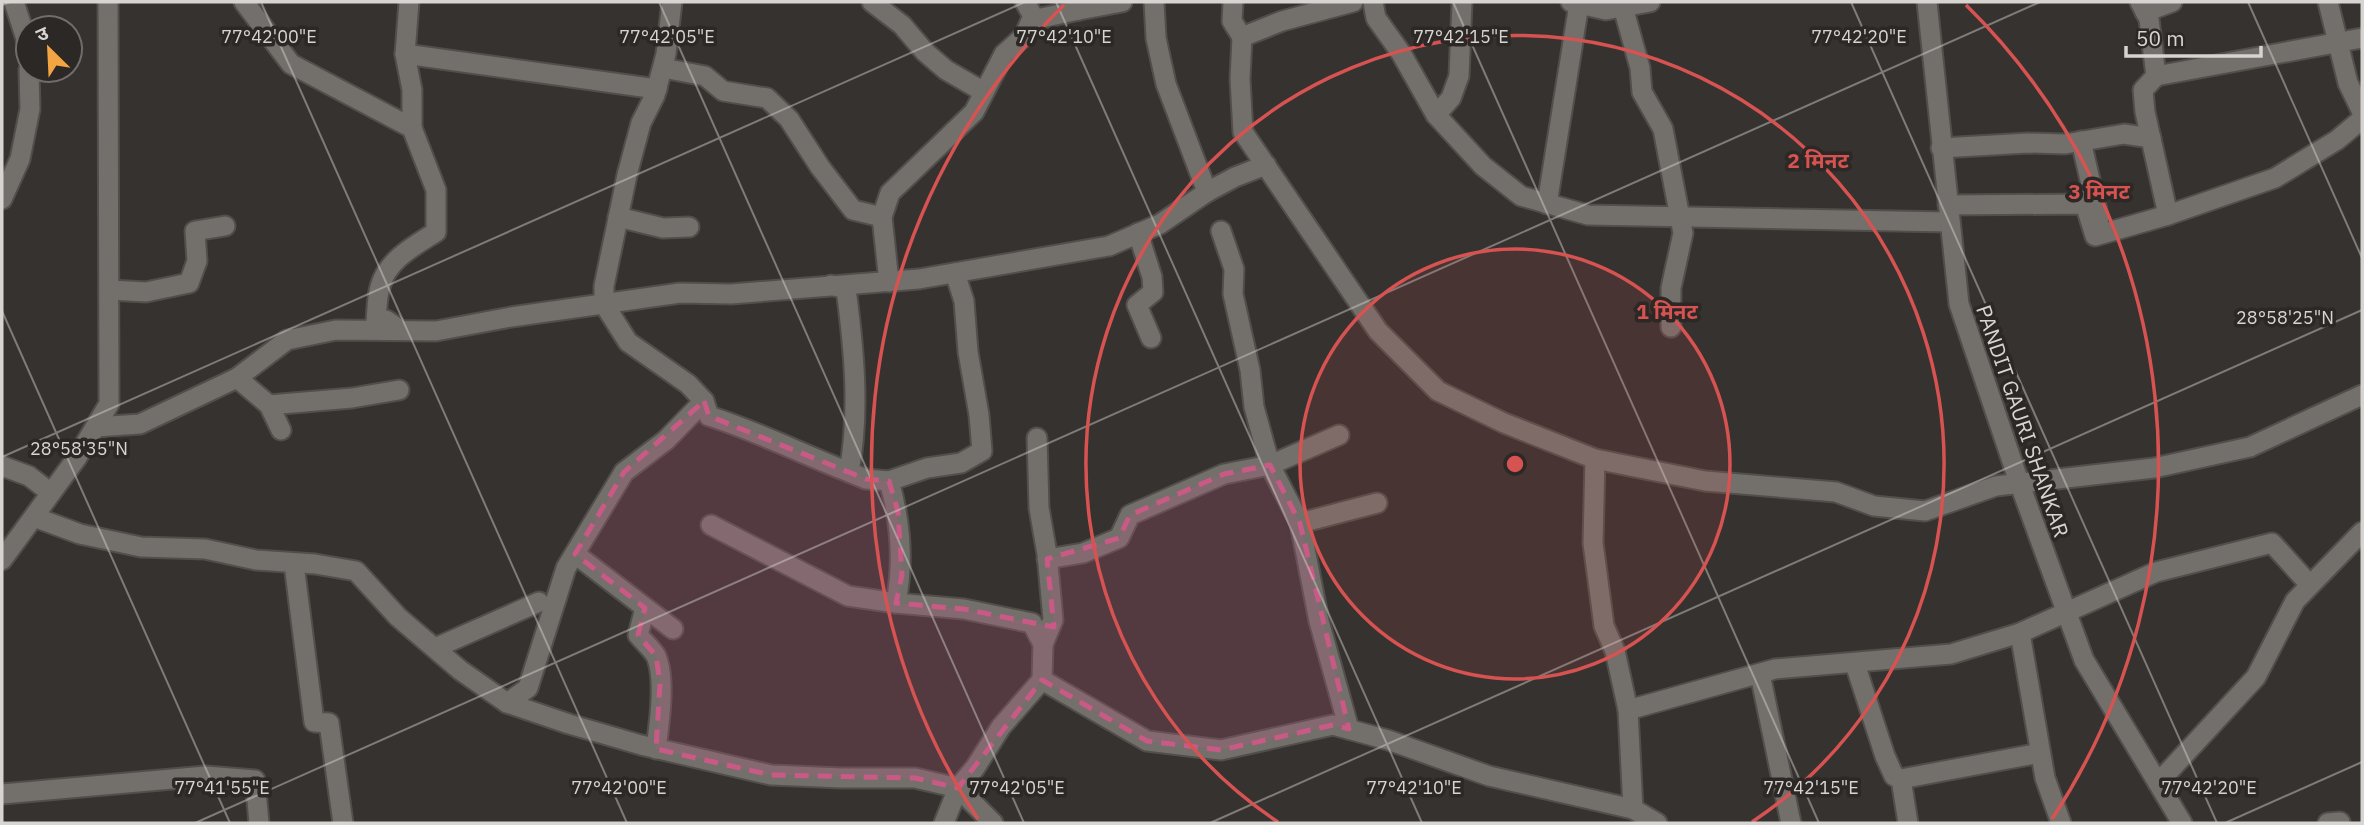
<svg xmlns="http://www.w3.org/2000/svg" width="2364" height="825" font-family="'IBM Plex Sans','Noto Sans Devanagari',sans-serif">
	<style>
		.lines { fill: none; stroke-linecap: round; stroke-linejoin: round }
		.minor-casing { stroke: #514e4b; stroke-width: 23 }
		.minor { stroke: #736f6b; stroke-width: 19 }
		.marked { fill: #c95a85; fill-opacity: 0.2; stroke: #c95a85; stroke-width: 5; stroke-dasharray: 14 9; stroke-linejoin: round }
		.ticks { fill: none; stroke: #d7d4d2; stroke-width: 2; stroke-opacity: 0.45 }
		.ring { fill: none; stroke: #d65352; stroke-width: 3.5 }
		.labels { text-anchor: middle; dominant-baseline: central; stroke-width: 7; stroke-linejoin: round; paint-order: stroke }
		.street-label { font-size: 21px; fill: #d7d4d2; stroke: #2b2825 }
		.ticks-label { font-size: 18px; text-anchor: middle; fill: #d7d4d2; stroke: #2b2825; stroke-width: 7; stroke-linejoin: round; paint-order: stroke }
		.centre { fill: #d65352; stroke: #2b2825; stroke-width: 3.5 }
		.ring-label { font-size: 21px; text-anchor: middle; font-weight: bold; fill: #d65352; stroke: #2b2825; stroke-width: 7; stroke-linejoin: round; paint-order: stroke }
	</style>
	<rect width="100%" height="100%" fill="#35322f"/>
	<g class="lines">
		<!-- minor casing -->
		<g class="minor-casing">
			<g id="minor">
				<polyline points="14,2 28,45"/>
				<path d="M244,2l47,62 121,64 24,62v42c-22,14 -49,28 -56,55 -3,10 -3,23 -4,34l10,-1 10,7"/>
				<polyline points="409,2 405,54 412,90 412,128"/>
				<path d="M672,2l-6,52 -11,41 -14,28 -14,52 -23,111v18l24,38 60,42 16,17 5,15c48,15 93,38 140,56"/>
				<polyline points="872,2 902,25 925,52 946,70 984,92"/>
				<polyline points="1154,2 1156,38 1166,84 1207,192"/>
				<polyline points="1233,2 1232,21 1242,37"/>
				<polyline points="1353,2 1282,21 1242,37 1240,79 1243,132 1378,331 1438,391 1504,423 1595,459 1705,481 1836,492 1874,506 1925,511 1996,486 2154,468 2250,447 2362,395"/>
				<polyline points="1373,2 1376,18 1401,53 1436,115 1483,166 1521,196 1588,215 1949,222"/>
				<polyline points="1571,2 1606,10 1650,2"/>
				<polyline points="1927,2 1959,304 2019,482 2084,660 2182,823"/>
				<polyline points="2140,2 2149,19 2156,76 2143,90 2145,112 2168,215"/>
				<polyline points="2328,2 2348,83 2362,112"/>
				<polyline points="1623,7 1640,68 1642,92 1663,129 1683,233 1671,288 1671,327"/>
				<polyline points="1079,10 1122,2"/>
				<polyline points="2145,12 2172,2"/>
				<polyline points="1032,20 1079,10 1080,2"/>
				<polyline points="405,54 657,89"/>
				<polyline points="663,68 705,76 723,91 767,98 789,119 820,167 853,210 882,217"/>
				<polyline points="2156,76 2362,38"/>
				<polyline points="1436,115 1451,98 1459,76 1462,2"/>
				<polyline points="2081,141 2099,219"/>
				<polyline points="1941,148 2028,143 2065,144 2124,134 2151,138"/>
				<polyline points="2,199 20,159 30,109 29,70"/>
				<polyline points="1547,204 1579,4"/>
				<polyline points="1948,205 2085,204 2095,236 2168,215 2275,178 2337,140 2362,119"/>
				<polyline points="618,217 663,228 689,227"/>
				<polyline points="1221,231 1234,269 1233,294 1250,370 1254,407 1270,465 1339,435"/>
				<polyline points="1138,233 1152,277 1153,292 1137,305 1151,338"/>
				<polyline points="889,282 882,217 890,193 974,112 1004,54 1024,36 1033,16 1025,2"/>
				<path d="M831,285l15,4c8,60 14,123 3,183l17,7 23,2c12,41 15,80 7,122l68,6 68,14 11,21 -1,36"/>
				<polyline points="110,290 146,292 189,283 197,261 195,231 225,226"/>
				<polyline points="237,378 269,405 281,430"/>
				<polyline points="269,405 352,398 399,390"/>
				<polyline points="96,427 140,424 237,378 287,340 336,330 436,331 511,317 680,293 731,294 919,279 1109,246 1160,224 1207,192 1235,177 1266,165"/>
				<polyline points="1037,438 1039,508 1047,554 1053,620 1043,644"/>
				<polyline points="1595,459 1593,543 1604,626 1615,651 1628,710 1633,809"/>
				<polyline points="2,466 29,476 51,493"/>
				<polyline points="889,481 927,468 961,463 982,451 979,415 968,352 964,301 955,273"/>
				<polyline points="34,517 80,534 141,547 205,549 256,560 315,564 356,571 398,617 460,670 507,703 569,724 641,745 771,775 841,778 915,778 958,788 993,823"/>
				<polyline points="711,525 848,596 896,603"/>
				<polyline points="575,554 673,629"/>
				<polyline points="1047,559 1083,553 1119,538 1130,515 1224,474 1270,465 1300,523"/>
				<polyline points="2,560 76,459 109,404 108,2"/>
				<polyline points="294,564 314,722 329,723 343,823"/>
				<path d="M645,608l-7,27c5,6 14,14 18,21 10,23 3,69 0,93"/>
				<polyline points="2020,633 2045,778 2061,823"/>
				<polyline points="435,648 539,602"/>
				<polyline points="1853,663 1857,670 1885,756 1894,776 1901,779 2040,753"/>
				<polyline points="1760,674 1791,823"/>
				<polyline points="507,703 528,688 566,568 624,472 666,440 704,401"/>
				<polyline points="1628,710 1775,669 1951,654 2020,633 2156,572 2272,543 2310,585"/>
				<polyline points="1349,729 1319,621 1300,523 1377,503"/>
				<polyline points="1901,779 1908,823"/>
				<polyline points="2158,783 2256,677 2295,601 2362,532"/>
				<polyline points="2,794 206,776 255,780 259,823"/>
				<polyline points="944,823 958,788 975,768 1001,727 1042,680 1147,741 1221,750 1333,725 1388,740 1489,776 1633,809 1657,823"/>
				<polyline points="2328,823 2340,822"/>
			</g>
		</g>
		<!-- minor -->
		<use href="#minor" class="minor"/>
	</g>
	<!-- marked area -->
	<path class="marked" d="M704,401l5,15 157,63 23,2 9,31 4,63 -6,28 68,6 90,18 -7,-68 72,-21 11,-23 94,-41 46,-9 30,58 49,206 -16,-4 -112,25 -74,-9 -105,-61 -84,108 -43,-10 -144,-3 -115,-26 4,-66 -4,-27 -18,-21 7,-27 -70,-54 49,-82z"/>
	<!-- ticks -->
	<path class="ticks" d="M261,2l366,821M659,2l365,821M1056,2l366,821M1453,2l366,821M1851,2l366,821M2248,2l114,256M2,5l8,-3M2,311l228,512M2,457l1023,-455M195,823l1845,-821M1210,823l1152,-513M2225,823l137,-61"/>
	<!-- distance rings -->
	<circle cx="1515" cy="464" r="215" fill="#d65352" fill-opacity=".12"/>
	<g class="ring">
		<circle cx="1515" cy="464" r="215"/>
		<path d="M1278 822A429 429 0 1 1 1752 822"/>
		<path d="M978 819A644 644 0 0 1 1064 5M1966 5A644 644 0 0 1 2052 819"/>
	</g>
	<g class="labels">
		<!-- street labels -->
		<g class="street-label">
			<text transform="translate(2023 421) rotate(71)">PANDIT GAURI SHANKAR</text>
		</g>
	</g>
	<g class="ticks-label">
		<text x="269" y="43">77°42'00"E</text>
		<text x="667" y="43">77°42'05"E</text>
		<text x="1461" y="43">77°42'15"E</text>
		<text x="1064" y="43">77°42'10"E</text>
		<text x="1859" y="43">77°42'20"E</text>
		<text x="2285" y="324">28°58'25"N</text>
		<text x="79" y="455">28°58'35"N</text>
		<text x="222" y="794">77°41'55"E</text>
		<text x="619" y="794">77°42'00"E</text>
		<text x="1017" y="794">77°42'05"E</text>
		<text x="1414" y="794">77°42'10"E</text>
		<text x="1811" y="794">77°42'15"E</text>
		<text x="2209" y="794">77°42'20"E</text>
	</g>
	<circle cx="1515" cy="464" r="10" class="centre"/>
	<g class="ring-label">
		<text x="1818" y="168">2 मिनट</text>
		<text x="2099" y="199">3 मिनट</text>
		<text x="1667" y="319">1 मिनट</text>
	</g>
	<!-- border -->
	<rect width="2364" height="825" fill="none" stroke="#d7d4d2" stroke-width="7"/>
	<!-- north arrow -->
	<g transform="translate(49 49) rotate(336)"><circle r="33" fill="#2b2825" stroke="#706d6a" stroke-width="2"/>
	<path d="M0-5L12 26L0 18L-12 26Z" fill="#f2a542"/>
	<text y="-10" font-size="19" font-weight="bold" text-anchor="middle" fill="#d7d4d2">उ</text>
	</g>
	<!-- scale -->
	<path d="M2126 46v10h135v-10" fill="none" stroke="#d7d4d2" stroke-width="3.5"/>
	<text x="2136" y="46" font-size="21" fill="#d7d4d2" stroke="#2b2825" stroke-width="5" paint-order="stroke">50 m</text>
</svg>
